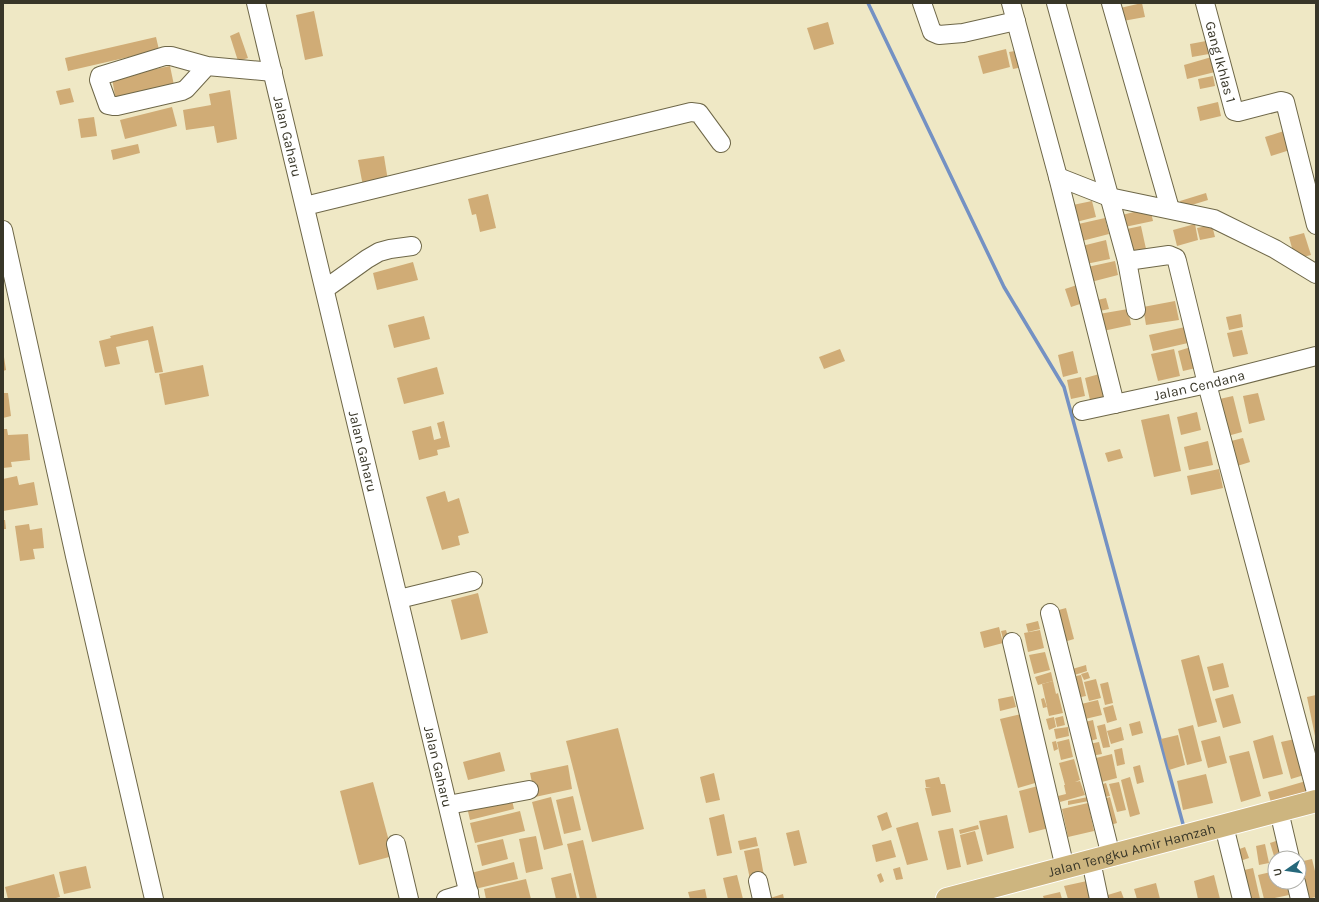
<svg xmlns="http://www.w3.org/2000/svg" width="1319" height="902" font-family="Karla,sans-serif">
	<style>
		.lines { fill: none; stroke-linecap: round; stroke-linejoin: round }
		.stream { stroke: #7491c3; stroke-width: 3.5 }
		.building { fill: #d0ac76 }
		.minor-casing { stroke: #6e6748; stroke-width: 20 }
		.major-casing { stroke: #fff; stroke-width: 24 }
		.minor { stroke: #fff; stroke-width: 18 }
		.major { stroke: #cdb57f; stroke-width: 22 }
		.labels { text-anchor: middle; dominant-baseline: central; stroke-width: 4; stroke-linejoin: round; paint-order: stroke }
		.street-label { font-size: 14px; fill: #383628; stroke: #fff }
	</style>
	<rect width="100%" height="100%" fill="#efe8c5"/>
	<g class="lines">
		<!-- stream -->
		<polyline class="stream" points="868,3 1004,287 1064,387 1183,824"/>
	</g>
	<!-- building -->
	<g class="building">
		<polygon points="1142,3 1145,17 1123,21 1120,8"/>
		<polygon points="314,11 323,56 305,60 296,15"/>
		<polygon points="828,22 834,44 814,50 807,28"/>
		<polygon points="239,32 248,58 238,61 230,36"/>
		<polygon points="156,37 159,50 68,71 65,58"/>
		<polygon points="1206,41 1209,54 1192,57 1190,44"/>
		<polygon points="1006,49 1010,67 983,74 978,56"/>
		<polygon points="1021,50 1027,66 1013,69 1009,52"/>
		<polygon points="1215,56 1219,71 1187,79 1184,65"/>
		<polygon points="170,66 175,90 116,102 112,78"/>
		<polygon points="1213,76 1215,86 1200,89 1198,79"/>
		<polygon points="70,88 74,102 60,105 56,91"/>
		<polygon points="230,90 237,139 217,143 214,126 186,130 183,110 211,105 209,94"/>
		<polygon points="1218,102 1221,116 1200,121 1197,107"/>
		<polygon points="172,107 177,126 125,139 120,120"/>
		<polygon points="94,117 97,136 81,138 78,119"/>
		<polygon points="1284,131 1290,150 1271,156 1265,137"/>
		<polygon points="138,144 140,153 113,160 111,150"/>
		<polygon points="384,156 388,181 363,186 358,160"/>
		<polygon points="1206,193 1208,200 1182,208 1180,201"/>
		<polygon points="488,194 496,228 480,232 476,214 472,215 468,199"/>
		<polygon points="1092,201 1096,217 1072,223 1068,206"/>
		<polygon points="1150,208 1153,221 1120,228 1118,216"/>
		<polygon points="1105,218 1109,234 1078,242 1074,225"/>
		<polygon points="1195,224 1198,240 1177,246 1173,230"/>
		<polygon points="1212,225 1215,237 1200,240 1197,228"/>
		<polygon points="1141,226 1146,249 1128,254 1122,230"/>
		<polygon points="1304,233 1311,255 1295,259 1289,237"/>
		<polygon points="1106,240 1110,259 1086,264 1082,246"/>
		<polygon points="1115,261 1118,275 1087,283 1083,268"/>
		<polygon points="413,262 418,280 377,290 373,273"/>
		<polygon points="1077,285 1083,303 1071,307 1065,289"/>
		<polygon points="1106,298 1109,309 1095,312 1093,301"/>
		<polygon points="1175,301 1179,320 1146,325 1143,307"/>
		<polygon points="1128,309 1131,325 1103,331 1099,314"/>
		<polygon points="1241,314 1243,327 1229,330 1226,317"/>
		<polygon points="424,316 430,339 394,348 388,325"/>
		<polygon points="153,326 163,372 155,373 148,340 116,347 120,364 105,367 99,341 111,338 110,336"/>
		<polygon points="1185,327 1188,343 1153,351 1149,335"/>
		<polygon points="1242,330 1248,354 1233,357 1227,333"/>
		<polygon points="1191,347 1196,368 1183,371 1178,351"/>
		<polygon points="840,349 845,361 824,369 819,357"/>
		<polygon points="1174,349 1180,376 1158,381 1151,354"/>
		<polygon points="1073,351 1078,373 1063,377 1058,355"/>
		<polygon points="4,357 6,370 3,371 3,358"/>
		<polygon points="203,365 209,396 165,405 159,374"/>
		<polygon points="437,367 444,394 404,404 397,378"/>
		<polygon points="1103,373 1109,395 1090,400 1085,378"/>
		<polygon points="1081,377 1085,396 1071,399 1067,380"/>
		<polygon points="3,393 8,393 11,416 3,418"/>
		<polygon points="1258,393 1265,420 1249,424 1243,396"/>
		<polygon points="1233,396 1242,432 1224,437 1215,400"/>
		<polygon points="1197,412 1201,430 1181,435 1177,417"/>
		<polygon points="1169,414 1181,471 1154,477 1141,420"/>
		<polygon points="444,421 450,447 437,450 438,455 419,460 412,431 431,426 434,440 441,438 437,423"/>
		<polygon points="3,429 7,429 8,435 28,434 30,460 11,462 12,467 3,468"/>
		<polygon points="1243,438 1250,462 1234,467 1227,442"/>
		<polygon points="1208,441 1213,465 1189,470 1184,447"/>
		<polygon points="1120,449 1123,458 1108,462 1105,453"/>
		<polygon points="1219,469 1223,488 1191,495 1187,476"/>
		<polygon points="17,476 19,485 34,482 38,505 3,511 3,479"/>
		<polygon points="445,491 448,502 459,498 469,533 458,536 460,545 442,550 426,497"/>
		<polygon points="3,520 5,520 6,529 3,529"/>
		<polygon points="29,524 30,530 42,528 44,548 33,549 35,559 20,561 15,526"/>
		<polygon points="478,593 488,633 461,640 451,600"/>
		<polygon points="1066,608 1074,639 1064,642 1055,611"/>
		<polygon points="1038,621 1040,629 1028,632 1026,624"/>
		<polygon points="999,627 1003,643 984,648 980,632"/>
		<polygon points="1006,630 1008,637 1003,639 1001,631"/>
		<polygon points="1040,630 1044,648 1028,652 1024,633"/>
		<polygon points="1045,652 1050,670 1034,674 1029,655"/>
		<polygon points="1199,655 1217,722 1198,727 1181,660"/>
		<polygon points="1223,663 1229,687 1213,691 1207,667"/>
		<polygon points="1086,665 1087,671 1081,673 1080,671 1081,673 1071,676 1069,670"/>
		<polygon points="1051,672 1053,681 1038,685 1035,677"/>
		<polygon points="1088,672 1090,678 1084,680 1081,674"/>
		<polygon points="1081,675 1086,696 1076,698 1071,677"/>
		<polygon points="1096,679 1101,698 1089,701 1084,682"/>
		<polygon points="1053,681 1056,694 1058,693 1063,713 1049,716 1042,684"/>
		<polygon points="1108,682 1113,703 1105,705 1100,684"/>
		<polygon points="1233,694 1241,723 1223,728 1215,699"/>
		<polygon points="1316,695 1316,736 1315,736 1307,697"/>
		<polygon points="1013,696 1016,707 1000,711 998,699"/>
		<polygon points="1044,698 1047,707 1043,708 1041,699"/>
		<polygon points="1098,700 1102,715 1081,720 1077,705"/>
		<polygon points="1113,705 1117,720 1107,723 1103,708"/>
		<polygon points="1025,713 1042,781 1018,788 1000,719"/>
		<polygon points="1063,716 1065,725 1057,727 1055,718"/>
		<polygon points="1054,717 1056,727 1049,730 1046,719"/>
		<polygon points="1093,720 1097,739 1086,742 1081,723"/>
		<polygon points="1140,721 1143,733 1132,736 1129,724"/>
		<polygon points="1105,724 1110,747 1103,748 1097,726"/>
		<polygon points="1193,725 1202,761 1187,765 1178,729"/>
		<polygon points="1068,727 1069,736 1056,739 1054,729"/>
		<polygon points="1121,727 1124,740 1111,744 1107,731"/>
		<polygon points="618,728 644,829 592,842 566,741"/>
		<polygon points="1178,735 1185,765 1169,770 1161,739"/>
		<polygon points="1273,735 1283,774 1263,779 1253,741"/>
		<polygon points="1220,736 1227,763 1208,768 1201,741"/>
		<polygon points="1069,739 1073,757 1061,760 1057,742"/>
		<polygon points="1295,739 1304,775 1291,779 1281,742"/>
		<polygon points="1056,741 1058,749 1054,751 1052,742"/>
		<polygon points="1099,742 1102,754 1091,756 1089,744"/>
		<polygon points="1122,748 1125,764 1117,766 1114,750"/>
		<polygon points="1249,751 1261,796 1241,802 1229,756"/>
		<polygon points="500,752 505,771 468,780 463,762"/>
		<polygon points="1112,754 1117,778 1098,783 1092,759"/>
		<polygon points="1074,759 1080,780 1075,782 1080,781 1085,795 1060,802 1058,796 1066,794 1064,785 1065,785 1059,763"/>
		<polygon points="568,765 572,789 535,797 530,773"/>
		<polygon points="1140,765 1144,782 1137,784 1133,767"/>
		<polygon points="714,773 720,800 706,803 700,777"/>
		<polygon points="1206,774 1213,803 1183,810 1177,781"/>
		<polygon points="939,777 941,784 945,784 951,812 932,816 925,788 931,787 926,787 925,780"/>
		<polygon points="1130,777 1140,814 1130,817 1121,780"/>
		<polygon points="1306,781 1310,795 1272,806 1268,792"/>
		<polygon points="373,782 393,856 359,865 340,791"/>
		<polygon points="1119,782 1126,810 1117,812 1109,784"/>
		<polygon points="1106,783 1110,796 1100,798 1097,786"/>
		<polygon points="1038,786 1049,828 1029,833 1019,791"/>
		<polygon points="511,796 514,809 470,820 467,807"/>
		<polygon points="573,796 581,830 564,834 556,800"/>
		<polygon points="551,797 563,845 544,850 532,802"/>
		<polygon points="1088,797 1089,801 1068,805 1068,801"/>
		<polygon points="1110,797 1117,823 1107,826 1100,800"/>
		<polygon points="1088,803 1094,831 1068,837 1062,809"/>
		<polygon points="520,811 525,831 475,843 470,823"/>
		<polygon points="887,812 892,827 882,831 877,816"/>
		<polygon points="724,814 732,853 717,856 709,818"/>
		<polygon points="1007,815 1014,848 987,855 979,821"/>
		<polygon points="918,822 928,860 907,865 896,828"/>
		<polygon points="978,825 979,829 960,834 959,830"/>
		<polygon points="953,828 961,867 947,870 938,831"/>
		<polygon points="799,830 807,863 794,866 786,833"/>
		<polygon points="975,831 983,861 967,865 960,835"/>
		<polygon points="536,836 543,869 526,873 519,839"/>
		<polygon points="756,837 758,846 740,850 738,841"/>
		<polygon points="503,839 508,859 482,866 477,845"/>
		<polygon points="583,840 597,899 580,899 567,844"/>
		<polygon points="891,840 896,857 876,862 872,845"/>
		<polygon points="1279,840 1283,853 1274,856 1270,843"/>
		<polygon points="1265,844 1269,863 1259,865 1256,846"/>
		<polygon points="1245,847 1249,858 1237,862 1234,851"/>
		<polygon points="759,848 764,876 750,879 744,851"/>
		<polygon points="1312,859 1316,875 1316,897 1308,899 1299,878 1299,862"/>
		<polygon points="514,862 518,879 475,889 471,873"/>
		<polygon points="86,866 91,888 64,894 59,872"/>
		<polygon points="900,867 903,879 896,880 893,869"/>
		<polygon points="1253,868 1260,899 1246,899 1240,871"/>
		<polygon points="1275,871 1275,882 1286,882 1289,895 1270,899 1264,899 1258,875"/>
		<polygon points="571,873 577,899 556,899 551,878"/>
		<polygon points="881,873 884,881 880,883 877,875"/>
		<polygon points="54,874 60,897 52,899 8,899 5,887"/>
		<polygon points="737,875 743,899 728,899 723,878"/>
		<polygon points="1214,875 1220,899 1198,899 1194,881"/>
		<polygon points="526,879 531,899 486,899 484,889"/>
		<polygon points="1087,881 1092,899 1068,899 1064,886"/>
		<polygon points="1156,883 1160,899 1137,899 1134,889"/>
		<polygon points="705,889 707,899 690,899 688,892"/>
		<polygon points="1121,891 1124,899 1102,899 1101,897"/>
		<polygon points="1060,892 1062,899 1044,899 1043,896"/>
		<polygon points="783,894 784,899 767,899"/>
	</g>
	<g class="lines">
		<!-- minor casing -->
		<g class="minor-casing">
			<g id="minor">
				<path id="s1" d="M256,3l214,896"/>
				<polyline points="922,3 932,32 939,35 963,33 1016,21"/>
				<polyline points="1011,3 1058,177 1115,404"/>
				<polyline points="1056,3 1127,261 1169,255 1176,258 1177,261 1207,384 1316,792"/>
				<polyline points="1111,3 1170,209"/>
				<path id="s2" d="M1205,3l29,108 4,1 43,-11 4,1 31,123"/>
				<polyline points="207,66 186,89 182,91 117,106 113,106 108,105 99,80 100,76 103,75 165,56 171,56 207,66 273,72"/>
				<polyline points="1058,177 1109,197 1214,219 1275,249 1316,274"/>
				<polyline points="305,206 691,112 699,113 721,143"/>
				<polyline points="3,230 75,556 154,899"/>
				<polyline points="1127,261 1136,310"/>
				<polyline points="325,289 367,259 379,252 390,249 412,246"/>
				<path id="s3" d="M1082,411l125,-27 109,-28"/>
				<polyline points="399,599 473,581"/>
				<polyline points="1050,613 1111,856"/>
				<polyline points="1012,642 1065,868"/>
				<polyline points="448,805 529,790"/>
				<polyline points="1279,811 1290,858"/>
				<polyline points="1224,826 1242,899"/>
				<polyline points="396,844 409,899"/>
				<polyline points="1091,861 1099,899"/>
				<polyline points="758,881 762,899"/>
				<polyline points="1296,882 1300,899"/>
				<polyline points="446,899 469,892"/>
			</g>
		</g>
		<!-- major casing -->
		<g class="major-casing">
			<g id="major">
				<path id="s4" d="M947,899l369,-98"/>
			</g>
		</g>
		<!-- minor -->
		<use href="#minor" class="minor"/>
		<!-- major -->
		<use href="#major" class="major"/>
	</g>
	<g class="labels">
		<!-- street labels -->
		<g class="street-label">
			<text stroke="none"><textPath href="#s2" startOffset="61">Gang Ikhlas 1</textPath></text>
			<text stroke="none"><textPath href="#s1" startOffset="137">Jalan Gaharu</textPath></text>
			<text stroke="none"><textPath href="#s3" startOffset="120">Jalan Cendana</textPath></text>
			<text stroke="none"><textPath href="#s1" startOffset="461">Jalan Gaharu</textPath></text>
			<text stroke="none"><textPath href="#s1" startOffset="785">Jalan Gaharu</textPath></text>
			<text stroke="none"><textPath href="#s4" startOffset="191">Jalan Tengku Amir Hamzah</textPath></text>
		</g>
	</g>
	<!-- border -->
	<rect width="1319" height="902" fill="none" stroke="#383628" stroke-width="8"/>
	<!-- north arrow -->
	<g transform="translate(1287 870) rotate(257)"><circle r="19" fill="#ffffff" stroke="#afafa9"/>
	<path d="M0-3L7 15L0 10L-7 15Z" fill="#26687b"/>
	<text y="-6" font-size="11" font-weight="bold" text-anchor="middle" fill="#383628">U</text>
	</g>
</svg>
